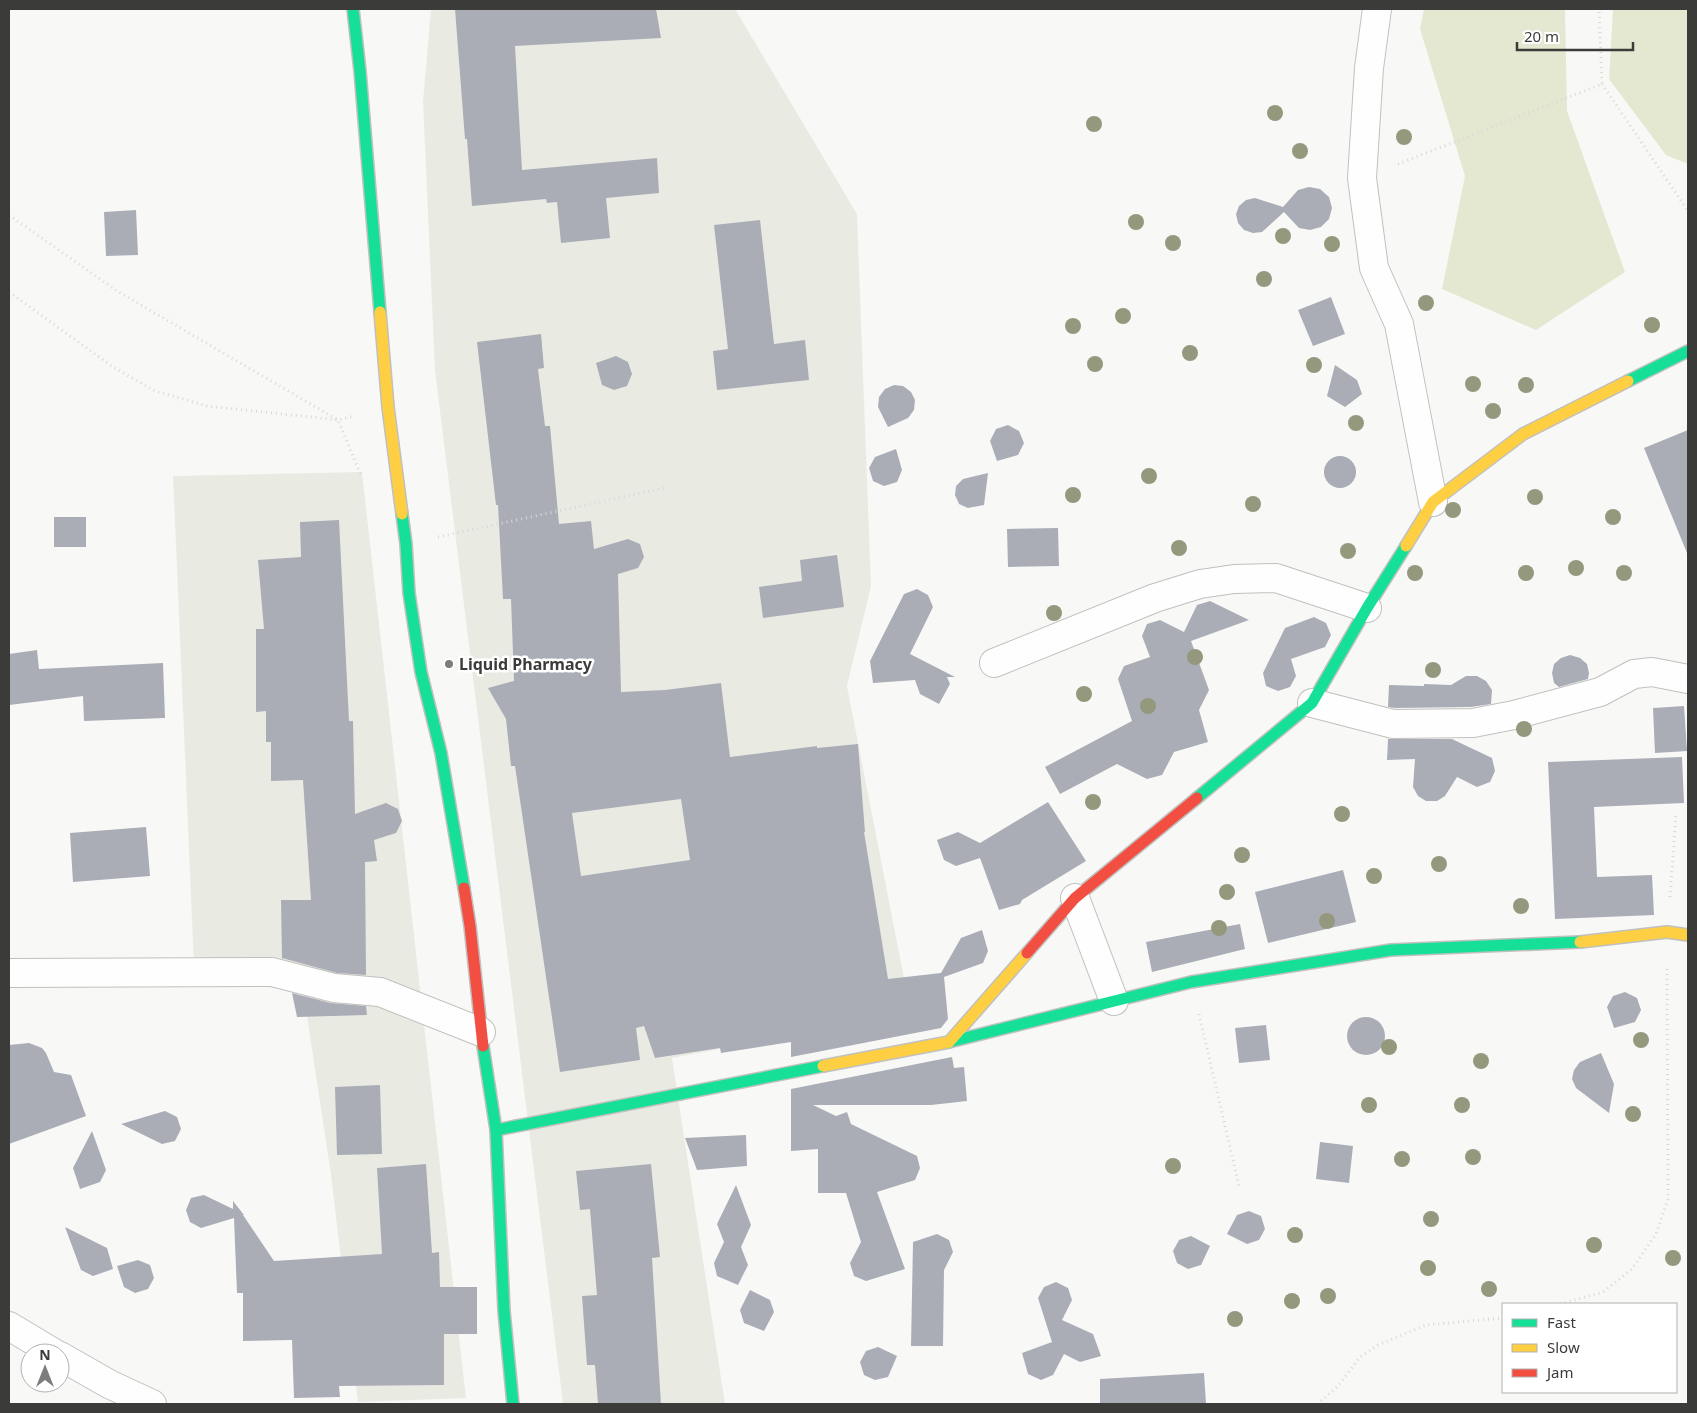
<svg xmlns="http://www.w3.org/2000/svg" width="1697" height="1413" font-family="'Noto Sans',sans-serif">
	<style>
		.built { fill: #e9ebe3 }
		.green { fill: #e4e8d0 }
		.building { fill: #aaadb6; fill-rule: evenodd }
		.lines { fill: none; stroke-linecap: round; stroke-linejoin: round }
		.street-casing { stroke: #c0c0be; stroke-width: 30 }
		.fast-casing { stroke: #c0c0be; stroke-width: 14 }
		.slow-casing { stroke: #c0c0be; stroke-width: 14 }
		.jam-casing { stroke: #c0c0be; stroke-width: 14 }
		.path { stroke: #d7d8d7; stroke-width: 3; stroke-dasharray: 1 4; stroke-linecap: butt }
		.street { stroke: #fefefe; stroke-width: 28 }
		.fast { stroke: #16e098; stroke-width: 11 }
		.slow { stroke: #ffcf43; stroke-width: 11 }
		.jam { stroke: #f24e42; stroke-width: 11 }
		.tree { fill: #94987d }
		.poi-dot { fill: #7d7e7c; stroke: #fff; stroke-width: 2 }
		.labels { text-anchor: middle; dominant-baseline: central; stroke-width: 5; stroke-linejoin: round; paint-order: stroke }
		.poi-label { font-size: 16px; font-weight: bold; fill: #3b3c3a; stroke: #fff; text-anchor: start }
	</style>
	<rect width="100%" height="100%" fill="#f8f9f7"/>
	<!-- built -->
	<g class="built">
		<polygon points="431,9 735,9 857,214 871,586 847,686 911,1014 672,1058 725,1404 563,1404 435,371 423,102"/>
		<polygon points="362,472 466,1398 358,1402 331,1175 302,983 194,966 173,476"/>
	</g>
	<!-- green -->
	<g class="green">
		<polygon points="1424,9 1565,9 1567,111 1625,272 1536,330 1442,289 1465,176 1420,29"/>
		<polygon points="1613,9 1688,9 1688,164 1666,155 1609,79"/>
	</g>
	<!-- building -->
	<g class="building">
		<polygon points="455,9 656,9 661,38 515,46 522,170 657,158 659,193 606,198 610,238 561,243 557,202 547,203 546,199 472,206 467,139 465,139"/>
		<polygon points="1309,187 1320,189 1329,197 1332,208 1329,219 1321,227 1310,230 1299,228 1284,212 1262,232 1253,233 1244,230 1238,223 1236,214 1239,206 1246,200 1255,198 1283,207 1298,190"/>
		<polygon points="136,210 138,255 106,256 104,212"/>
		<polygon points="760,220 774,344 805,340 809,380 717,390 713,351 728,349 714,225"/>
		<polygon points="1331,297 1345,334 1313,346 1298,310"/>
		<path d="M541,334l3,34 -6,1 7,57h5l9,98 32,-3 3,28 34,-10 12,5 4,13 -6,11 -20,6 3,118 44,-2 56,-7 9,74 87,-11v2l41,-4 7,88h-1l24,147 53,-6 20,-35 21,-8 6,21 -5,12 -39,14 4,42 -7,9 -150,29v-15l-70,11 -1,-5 -65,10 -11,-32 -8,2 4,32 -80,12 -45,-306h-4l-5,-47 -18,-31 26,-7 -3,-82h-8l-5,-94h-2l-19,-163zM681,799l9,61 -109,16 -9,-63z"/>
		<polygon points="616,356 628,362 632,374 627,386 614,390 602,385 596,363"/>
		<polygon points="1335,365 1357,380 1362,394 1345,407 1327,396"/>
		<polygon points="894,385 903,386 911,392 915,400 914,410 908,418 888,427 878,407 879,397 885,389"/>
		<polygon points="1008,425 1019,431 1024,443 1018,455 997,461 990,441 996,429"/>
		<polygon points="1688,430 1688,553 1687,553 1644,448"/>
		<polygon points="896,449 902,470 897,482 884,486 873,481 869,468 875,457"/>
		<circle cx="1340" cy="472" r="16"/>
		<polygon points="988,473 984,505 968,508 959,504 955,495 956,486 963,479"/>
		<rect x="54" y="517" width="32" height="30"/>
		<polygon points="339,520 349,721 353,721 355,814 386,803 398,809 402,821 396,833 374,840 377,861 365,862 366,975 337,973 282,958 281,900 311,900 303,780 271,781 271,742 266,742 266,711 256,712 256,629 264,629 258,560 301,557 300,522"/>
		<polygon points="1058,528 1059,566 1008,567 1007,529"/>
		<polygon points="837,555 844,607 763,618 759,587 802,581 800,560"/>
		<polygon points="917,589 928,595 933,607 910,654 955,677 947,677 950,684 939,704 920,694 915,680 873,683 870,661 904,594"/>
		<polygon points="1210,601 1249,620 1191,641 1209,690 1199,710 1208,742 1174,752 1162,775 1147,779 1117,764 1060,794 1045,767 1132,721 1118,679 1124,666 1150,657 1142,636 1147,624 1160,620 1184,632 1197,605"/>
		<polygon points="1314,617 1326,623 1331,635 1325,647 1291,659 1296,676 1290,687 1278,691 1266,686 1263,673 1285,628"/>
		<polygon points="37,650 39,669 163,663 165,718 84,721 83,696 9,705 9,654"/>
		<polygon points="1570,655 1580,658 1587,664 1589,673 1588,679 1559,687 1554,683 1552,673 1554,664 1561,658"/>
		<polygon points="1466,676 1477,676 1486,681 1492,690 1491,704 1471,707 1395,708 1388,707 1389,685 1424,686 1424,684 1451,685"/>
		<polygon points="1684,706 1687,751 1655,753 1653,708"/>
		<polygon points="1388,739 1452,739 1492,758 1495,771 1490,782 1477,787 1457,777 1445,796 1437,801 1426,801 1418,796 1413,787 1415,759 1387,760"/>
		<polygon points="1682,757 1684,803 1594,807 1597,877 1652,875 1654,915 1555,919 1548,762"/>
		<polygon points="1048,802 1086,861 1022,900 1020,904 999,910 980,858 956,866 944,860 937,840 958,832 980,843"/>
		<polygon points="146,827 150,876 73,882 70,833"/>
		<polygon points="1343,870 1356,922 1268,943 1255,892"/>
		<polygon points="1240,924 1245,949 1152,972 1146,942"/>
		<polygon points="1625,992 1637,998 1641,1010 1635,1022 1614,1028 1607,1007 1613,996"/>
		<polygon points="292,993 330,1003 366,1006 367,1015 297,1017"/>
		<circle cx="1366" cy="1036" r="19"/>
		<polygon points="1266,1025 1270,1060 1239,1063 1235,1028"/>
		<polygon points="29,1043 42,1048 46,1053 54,1072 71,1075 86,1116 9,1144 9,1045"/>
		<polygon points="1601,1053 1614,1084 1609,1113 1576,1088 1572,1079 1574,1070 1580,1062"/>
		<polygon points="952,1057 954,1068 964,1067 967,1101 931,1105 813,1105 836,1116 847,1112 851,1124 917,1156 920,1168 915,1180 877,1192 905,1269 866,1281 854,1276 850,1263 861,1242 846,1193 818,1193 818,1149 791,1151 791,1089"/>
		<polygon points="380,1085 382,1154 337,1155 335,1087"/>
		<polygon points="165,1111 177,1117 181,1129 175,1141 162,1144 121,1124"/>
		<polygon points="92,1131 106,1170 100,1182 80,1189 73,1168"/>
		<polygon points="746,1135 747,1166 697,1170 685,1138"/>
		<polygon points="1320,1142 1353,1146 1349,1183 1316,1179"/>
		<polygon points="426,1164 432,1253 439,1252 440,1287 477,1287 477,1334 444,1334 444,1385 339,1386 340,1397 294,1398 292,1340 243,1341 243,1293 237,1293 234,1218 201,1228 190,1222 186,1210 191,1198 204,1195 233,1209 233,1201 244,1215 243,1215 274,1261 382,1254 377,1168"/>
		<polygon points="651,1164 660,1257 652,1258 661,1404 598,1404 595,1365 587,1365 582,1296 597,1295 590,1209 580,1210 576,1171"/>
		<polygon points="736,1185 751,1225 741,1247 748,1265 738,1285 717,1276 714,1263 724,1242 717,1224"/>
		<polygon points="1249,1211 1261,1216 1265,1229 1259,1240 1247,1244 1227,1234 1237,1215"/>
		<polygon points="65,1227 107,1248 113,1269 93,1276 81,1270"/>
		<polygon points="937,1234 949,1240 953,1252 944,1270 943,1346 911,1346 913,1242"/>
		<polygon points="1191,1236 1210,1246 1201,1265 1188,1269 1177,1263 1173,1251 1179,1240"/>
		<polygon points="138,1260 150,1265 154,1278 148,1289 135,1293 124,1287 117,1266"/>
		<polygon points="1056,1282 1068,1288 1072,1300 1062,1320 1093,1334 1101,1356 1080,1362 1064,1354 1053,1375 1041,1380 1028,1374 1022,1353 1052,1342 1038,1298 1044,1287"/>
		<polygon points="750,1290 770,1300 774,1312 764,1331 744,1323 740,1310"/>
		<polygon points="878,1347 897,1356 888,1377 875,1380 864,1375 860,1362 866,1351"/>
		<polygon points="1204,1373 1206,1404 1100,1404 1100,1379"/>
	</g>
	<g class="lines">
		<!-- street casing -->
		<g class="street-casing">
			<g id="street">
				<polyline points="1377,9 1369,68 1362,178 1374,268 1399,324 1433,502"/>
				<polyline points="994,663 1155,598 1200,584 1234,579 1276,578 1367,608"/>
				<polyline points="1312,703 1393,724 1473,723 1514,715 1600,692 1634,674 1652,672 1688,679"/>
				<polyline points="1075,898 1114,1001"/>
				<polyline points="9,973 272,972 334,988 380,992 481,1032"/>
				<polyline points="9,1326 54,1353"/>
				<polyline points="60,1356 109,1384 152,1404"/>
			</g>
		</g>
		<!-- fast casing -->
		<g class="fast-casing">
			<g id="fast">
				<polyline points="353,9 360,71 380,312"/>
				<polyline points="1628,381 1688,351"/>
				<polyline points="402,514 406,544 409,593 421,672 441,753 464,888"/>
				<polyline points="1197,798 1312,703 1367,608 1406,546"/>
				<polyline points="949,1042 1191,982 1391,950 1580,942"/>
				<polyline points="483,1046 496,1130 504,1311 513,1404"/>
				<polyline points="496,1130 823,1066"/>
			</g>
		</g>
		<!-- slow casing -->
		<g class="slow-casing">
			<g id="slow">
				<polyline points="380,312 388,407 402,514"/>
				<polyline points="1406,546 1433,502 1523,434 1628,381"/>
				<polyline points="1580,942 1667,932 1688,935"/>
				<polyline points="823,1066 949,1042 1027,953"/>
			</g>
		</g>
		<!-- jam casing -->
		<g class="jam-casing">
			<g id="jam">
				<polyline points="464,888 470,926 483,1046"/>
				<polyline points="1027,953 1075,898 1197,798"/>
			</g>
		</g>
		<!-- path -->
		<g class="path">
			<polyline points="1602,84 1688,211"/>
			<polyline points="1398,164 1602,84 1599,9"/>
			<polyline points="9,215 117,291 338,420 361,475"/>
			<polyline points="9,292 113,367 155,391 207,406 338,420 354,416"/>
			<polyline points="438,537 665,488"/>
			<polyline points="1670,897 1676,816"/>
			<polyline points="1199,1014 1239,1186"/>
			<polyline points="1560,1304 1603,1292 1632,1269 1656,1234 1668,1199 1667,966"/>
			<polyline points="1321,1401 1338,1386 1360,1357 1378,1345 1426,1325 1503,1318"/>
		</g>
		<!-- street -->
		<use href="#street" class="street"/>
		<!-- fast -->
		<use href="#fast" class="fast"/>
		<!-- slow -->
		<use href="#slow" class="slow"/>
		<!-- jam -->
		<use href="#jam" class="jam"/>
	</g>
	<!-- trees -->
	<g class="tree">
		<circle cx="1275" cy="113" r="8"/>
		<circle cx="1094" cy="124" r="8"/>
		<circle cx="1404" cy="137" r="8"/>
		<circle cx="1300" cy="151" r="8"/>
		<circle cx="1136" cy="222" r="8"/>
		<circle cx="1283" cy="236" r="8"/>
		<circle cx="1173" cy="243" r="8"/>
		<circle cx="1332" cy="244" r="8"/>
		<circle cx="1264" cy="279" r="8"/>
		<circle cx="1426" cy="303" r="8"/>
		<circle cx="1123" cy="316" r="8"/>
		<circle cx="1652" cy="325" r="8"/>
		<circle cx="1073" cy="326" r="8"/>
		<circle cx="1190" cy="353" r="8"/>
		<circle cx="1095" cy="364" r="8"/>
		<circle cx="1314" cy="365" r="8"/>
		<circle cx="1473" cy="384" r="8"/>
		<circle cx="1526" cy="385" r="8"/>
		<circle cx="1493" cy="411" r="8"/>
		<circle cx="1356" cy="423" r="8"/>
		<circle cx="1149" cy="476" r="8"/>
		<circle cx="1073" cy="495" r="8"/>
		<circle cx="1535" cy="497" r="8"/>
		<circle cx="1253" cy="504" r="8"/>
		<circle cx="1453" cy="510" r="8"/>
		<circle cx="1613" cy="517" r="8"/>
		<circle cx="1179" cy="548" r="8"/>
		<circle cx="1348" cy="551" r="8"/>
		<circle cx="1576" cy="568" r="8"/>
		<circle cx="1415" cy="573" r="8"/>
		<circle cx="1526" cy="573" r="8"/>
		<circle cx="1624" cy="573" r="8"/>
		<circle cx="1054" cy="613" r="8"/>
		<circle cx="1195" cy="657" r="8"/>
		<circle cx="1433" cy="670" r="8"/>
		<circle cx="1084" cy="694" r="8"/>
		<circle cx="1148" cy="706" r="8"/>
		<circle cx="1524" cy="729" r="8"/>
		<circle cx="1093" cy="802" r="8"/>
		<circle cx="1342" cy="814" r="8"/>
		<circle cx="1242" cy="855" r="8"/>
		<circle cx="1439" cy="864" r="8"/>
		<circle cx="1374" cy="876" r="8"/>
		<circle cx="1227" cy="892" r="8"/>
		<circle cx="1521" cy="906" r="8"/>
		<circle cx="1327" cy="921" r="8"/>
		<circle cx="1219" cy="928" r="8"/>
		<circle cx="1641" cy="1040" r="8"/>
		<circle cx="1389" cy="1047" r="8"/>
		<circle cx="1481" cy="1061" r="8"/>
		<circle cx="1369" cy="1105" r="8"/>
		<circle cx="1462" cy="1105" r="8"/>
		<circle cx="1633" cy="1114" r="8"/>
		<circle cx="1473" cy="1157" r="8"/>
		<circle cx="1402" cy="1159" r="8"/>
		<circle cx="1173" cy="1166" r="8"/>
		<circle cx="1431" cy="1219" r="8"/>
		<circle cx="1295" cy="1235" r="8"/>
		<circle cx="1594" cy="1245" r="8"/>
		<circle cx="1673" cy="1258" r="8"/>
		<circle cx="1428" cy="1268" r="8"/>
		<circle cx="1489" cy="1289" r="8"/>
		<circle cx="1328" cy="1296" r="8"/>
		<circle cx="1292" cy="1301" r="8"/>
		<circle cx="1235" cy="1319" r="8"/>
	</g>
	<!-- markers -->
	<circle class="poi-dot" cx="449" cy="664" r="5"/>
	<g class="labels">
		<!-- poi labels -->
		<g class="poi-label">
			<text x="459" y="664">Liquid Pharmacy</text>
		</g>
	</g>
	<!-- border -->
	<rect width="1697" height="1413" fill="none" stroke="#3b3c3a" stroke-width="20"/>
	<!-- legend -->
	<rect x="1502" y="1303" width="175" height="90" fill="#ffffff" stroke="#b1b1b0"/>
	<rect x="1512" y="1319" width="25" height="8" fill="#16e098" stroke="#b1b1b0"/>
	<text x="1547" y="1328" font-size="15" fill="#3b3c3a">Fast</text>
	<rect x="1512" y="1344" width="25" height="8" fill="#ffcf43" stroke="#b1b1b0"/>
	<text x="1547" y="1353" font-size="15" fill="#3b3c3a">Slow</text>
	<rect x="1512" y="1369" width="25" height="8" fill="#f24e42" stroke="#b1b1b0"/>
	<text x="1547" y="1378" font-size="15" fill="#3b3c3a">Jam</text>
	<!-- north arrow -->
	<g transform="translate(45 1368)"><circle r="24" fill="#ffffff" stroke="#b1b1b0"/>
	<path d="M0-4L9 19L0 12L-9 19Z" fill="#7d7e7c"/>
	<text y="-8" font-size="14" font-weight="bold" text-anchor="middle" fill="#3b3c3a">N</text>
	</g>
	<!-- scale -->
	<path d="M1517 42v8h116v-8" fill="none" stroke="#3b3c3a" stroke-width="2.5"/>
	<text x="1524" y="42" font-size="15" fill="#3b3c3a" stroke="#ffffff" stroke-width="4" paint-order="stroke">20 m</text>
</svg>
